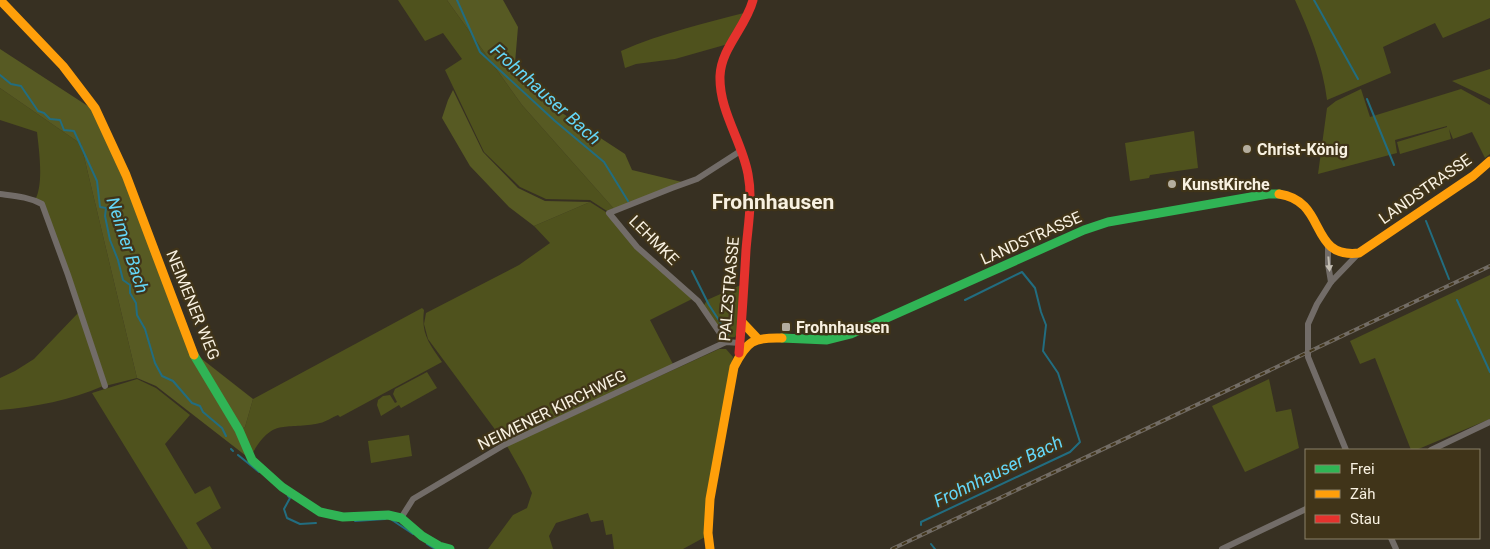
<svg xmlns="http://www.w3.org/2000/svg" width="1490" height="549" font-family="Roboto,sans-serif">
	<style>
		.green { fill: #4f521d }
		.forest { fill: #575a23 }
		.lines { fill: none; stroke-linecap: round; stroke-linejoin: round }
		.stream { stroke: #226d80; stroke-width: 2 }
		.street { stroke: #726c68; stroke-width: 6 }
		.fast { stroke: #30b455; stroke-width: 9 }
		.slow { stroke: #ff9f0a; stroke-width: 9 }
		.jam { stroke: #e5322d; stroke-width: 9 }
		.rail-casing { stroke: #726c65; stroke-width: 4 }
		.rail { stroke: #403419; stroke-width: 2; stroke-dasharray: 5.5; stroke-linecap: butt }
		.oneway { fill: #c2bcb1 }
		.poi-dot { fill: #b4ad9e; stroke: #403419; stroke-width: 2 }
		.labels { text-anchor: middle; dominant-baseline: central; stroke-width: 4.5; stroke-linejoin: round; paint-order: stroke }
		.poi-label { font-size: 16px; font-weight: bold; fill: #f8f1e1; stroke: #403419; text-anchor: start }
		.street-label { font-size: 16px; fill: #f8f1e1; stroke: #403419 }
		.water-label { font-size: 18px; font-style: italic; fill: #64d7f8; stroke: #403419 }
		.district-label { font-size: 21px; font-weight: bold; fill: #f8f1e1; stroke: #403419 }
	</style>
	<rect width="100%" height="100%" fill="#373022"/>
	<!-- green -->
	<g class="green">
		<polygon points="398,0 447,0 522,105 615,210 610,213 590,200 546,199 520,187 484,152 445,70 462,59 443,33 425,41"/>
		<path d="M1295,0h195v18l-47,20 -8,-15 -52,24 8,26 -64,27c-4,-35 -18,-69 -32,-100z"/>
		<path d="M748,12l-20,32 -53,15 -39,5 -11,4 -4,-17c41,-18 84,-28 127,-39z"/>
		<polygon points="1490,69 1490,99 1452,81"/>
		<path d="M0,88l81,56 56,234 -32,8 -62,-182 -8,-4c9,-16 4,-50 2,-68l-37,-12z"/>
		<polygon points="1361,89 1370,117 1461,89 1490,105 1490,154 1485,158 1472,132 1453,139 1449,129 1451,139 1400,154 1397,142 1447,127 1447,126 1395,140 1397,153 1318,174 1327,108 1336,101"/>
		<polygon points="1194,131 1198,168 1150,175 1149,178 1130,181 1125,143"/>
		<polygon points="590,202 609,214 636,248 692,299 650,320 674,366 505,443 428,339 424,324 426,313 519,265 550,243 534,226"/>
		<polygon points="1490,275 1490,419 1416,450 1411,450 1375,358 1360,364 1350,341"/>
		<polygon points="743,284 738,331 735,337 727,338 703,307 707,300"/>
		<path d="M422,308l2,2c-3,24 5,33 18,52l-102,55 -2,-2c-6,2 -12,7 -18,8 -36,8 -47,-7 -69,33l-11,-26 5,-3 8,-28z"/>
		<path d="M79,312l24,74c-32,14 -68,21 -103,24v-32l15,-7 19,-12z"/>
		<polygon points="719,349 726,349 733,357 706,502 705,537 683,549 614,549 612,534 606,535 603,520 591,522 588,513 556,523 549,536 553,549 488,549 513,515 527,508 532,493 524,476 507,446"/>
		<polygon points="427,372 437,388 401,408 399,405 381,416 377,405 378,400 383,396 390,395 395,403 397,402 393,394 395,389"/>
		<polygon points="137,379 156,388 190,415 165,444 195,494 210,486 221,508 196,523 212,549 188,549 92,393"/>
		<polygon points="1269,379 1276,412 1291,409 1299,448 1245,472 1212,406"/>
		<polygon points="409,435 412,456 371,463 368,441"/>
	</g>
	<!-- forest -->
	<g class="forest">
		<polygon points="447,0 503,0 518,27 515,63 546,89 559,111 625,154 632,170 682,182 615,210 522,105"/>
		<polygon points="0,49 97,112 192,352 250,459 156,386 137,378 81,144 0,88"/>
		<polygon points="453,90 483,152 518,188 545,201 590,202 534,226 509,207 470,166 442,118 448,100"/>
		<polygon points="193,352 253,399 245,427 240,430"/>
	</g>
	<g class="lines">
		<!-- stream -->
		<g class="stream">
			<polyline points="457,0 480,52 555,121 604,162 628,201"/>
			<polyline points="1314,0 1358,79"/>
			<polyline points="0,75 11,84 21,86 38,111 44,113 50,119 60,120 64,130 74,131 97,181 100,207 106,208 105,216 110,240 118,260 123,280 130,285 130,293 136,303 137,315 145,329 155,363 162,376 173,381 192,403 200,406 203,412 222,428 226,436"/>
			<polyline points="1367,99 1394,165"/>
			<polyline points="1426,221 1449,279"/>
			<polyline points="692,271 709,305 728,334"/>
			<polyline points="1457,300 1490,372"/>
			<polyline points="231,449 233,451"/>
			<polyline points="238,455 259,472"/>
			<polyline points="288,496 290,498 284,509 287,518 300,524 316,523"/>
			<polyline points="392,520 413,534"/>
			<polyline points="355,521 385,519"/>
			<polyline points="921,525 921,522 1070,452 1080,442 1058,373 1043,351 1046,325 1041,312 1035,288 1022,272 965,300"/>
			<polyline points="427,544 435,549"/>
			<polyline points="931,544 935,549"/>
		</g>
		<!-- street -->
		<g class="street">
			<path d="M0,194c15,2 29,3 42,10l26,71 37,111"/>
			<polyline points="1328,247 1328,264 1331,282"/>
			<polyline points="726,342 698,301 637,247 609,213 672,188 697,179 742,150"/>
			<polyline points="1346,450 1308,357 1308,324 1317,304 1331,282 1359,253"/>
			<polyline points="1431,450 1490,422"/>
			<polyline points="401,518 413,499 504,445 726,342 740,343"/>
			<polyline points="1391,538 1396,549"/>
			<polyline points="1222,549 1306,509"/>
		</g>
		<!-- fast -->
		<g class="fast">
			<polyline points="782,338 827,340 851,334 1084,230 1108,222 1268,194 1279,194"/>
			<polyline points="194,355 239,430 252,460 282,487 320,512 343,517 388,515 401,518 422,536 439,546 450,549"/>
		</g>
		<!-- slow -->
		<g class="slow">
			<polyline points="0,0 63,66 95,108 126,175 194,355"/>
			<path d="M1279,194c49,7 29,65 80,59l114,-77 17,-15"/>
			<polyline points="742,322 758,339"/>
			<path d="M710,549l-2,-16 2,-34 24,-132c13,-26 19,-30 48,-29"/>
		</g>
		<!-- jam -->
		<path class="jam" d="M739,353c3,-34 5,-68 7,-103 2,-25 7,-50 2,-76 -6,-33 -29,-63 -28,-98 1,-28 26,-49 33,-76"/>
		<!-- rail casing -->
		<g class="rail-casing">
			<polyline id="rail" points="892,549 1490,266"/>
		</g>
		<!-- rail -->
		<use href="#rail" class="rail"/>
	</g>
	<!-- one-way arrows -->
	<defs><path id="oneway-solid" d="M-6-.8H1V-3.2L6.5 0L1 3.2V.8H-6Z" transform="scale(1.25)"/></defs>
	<use class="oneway" href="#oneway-solid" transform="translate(1329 264) rotate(85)"/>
	<!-- markers -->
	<g class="poi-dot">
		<circle cx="1247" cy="149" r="5"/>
		<circle cx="1172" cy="184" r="5"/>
		<rect x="781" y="322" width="10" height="10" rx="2.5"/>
	</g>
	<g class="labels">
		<!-- poi labels -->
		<g class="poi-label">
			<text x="1257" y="149">Christ-König</text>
			<text x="1182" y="184">KunstKirche</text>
			<text x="796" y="327">Frohnhausen</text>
		</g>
		<!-- street labels -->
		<g class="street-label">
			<text transform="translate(1425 189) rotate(-35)">LANDSTRASSE</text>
			<text transform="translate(1031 238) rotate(-24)">LANDSTRASSE</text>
			<text transform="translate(654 240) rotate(45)">LEHMKE</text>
			<text transform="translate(729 289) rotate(-85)">PALZSTRASSE</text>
			<text transform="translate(193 305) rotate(68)">NEIMENER WEG</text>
			<text transform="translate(552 410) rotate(-26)">NEIMENER KIRCHWEG</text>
		</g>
		<!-- water labels -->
		<g class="water-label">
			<text transform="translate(546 94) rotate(42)">Frohnhauser Bach</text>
			<text transform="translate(128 245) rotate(72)">Neimer Bach</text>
			<text transform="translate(998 471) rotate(-26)">Frohnhauser Bach</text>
		</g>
		<!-- district labels -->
		<g class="district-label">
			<text x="773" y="202">Frohnhausen</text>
		</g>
	</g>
	<!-- legend -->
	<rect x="1305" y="449" width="175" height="90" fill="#403419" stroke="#8a8069"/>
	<rect x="1315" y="465" width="25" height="8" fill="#30b455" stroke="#8a8069"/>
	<text x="1350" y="474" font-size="15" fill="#f8f1e1">Frei</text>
	<rect x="1315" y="490" width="25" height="8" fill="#ff9f0a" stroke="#8a8069"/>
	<text x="1350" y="499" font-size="15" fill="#f8f1e1">Zäh</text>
	<rect x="1315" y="515" width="25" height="8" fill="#e5322d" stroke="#8a8069"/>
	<text x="1350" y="524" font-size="15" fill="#f8f1e1">Stau</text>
</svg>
